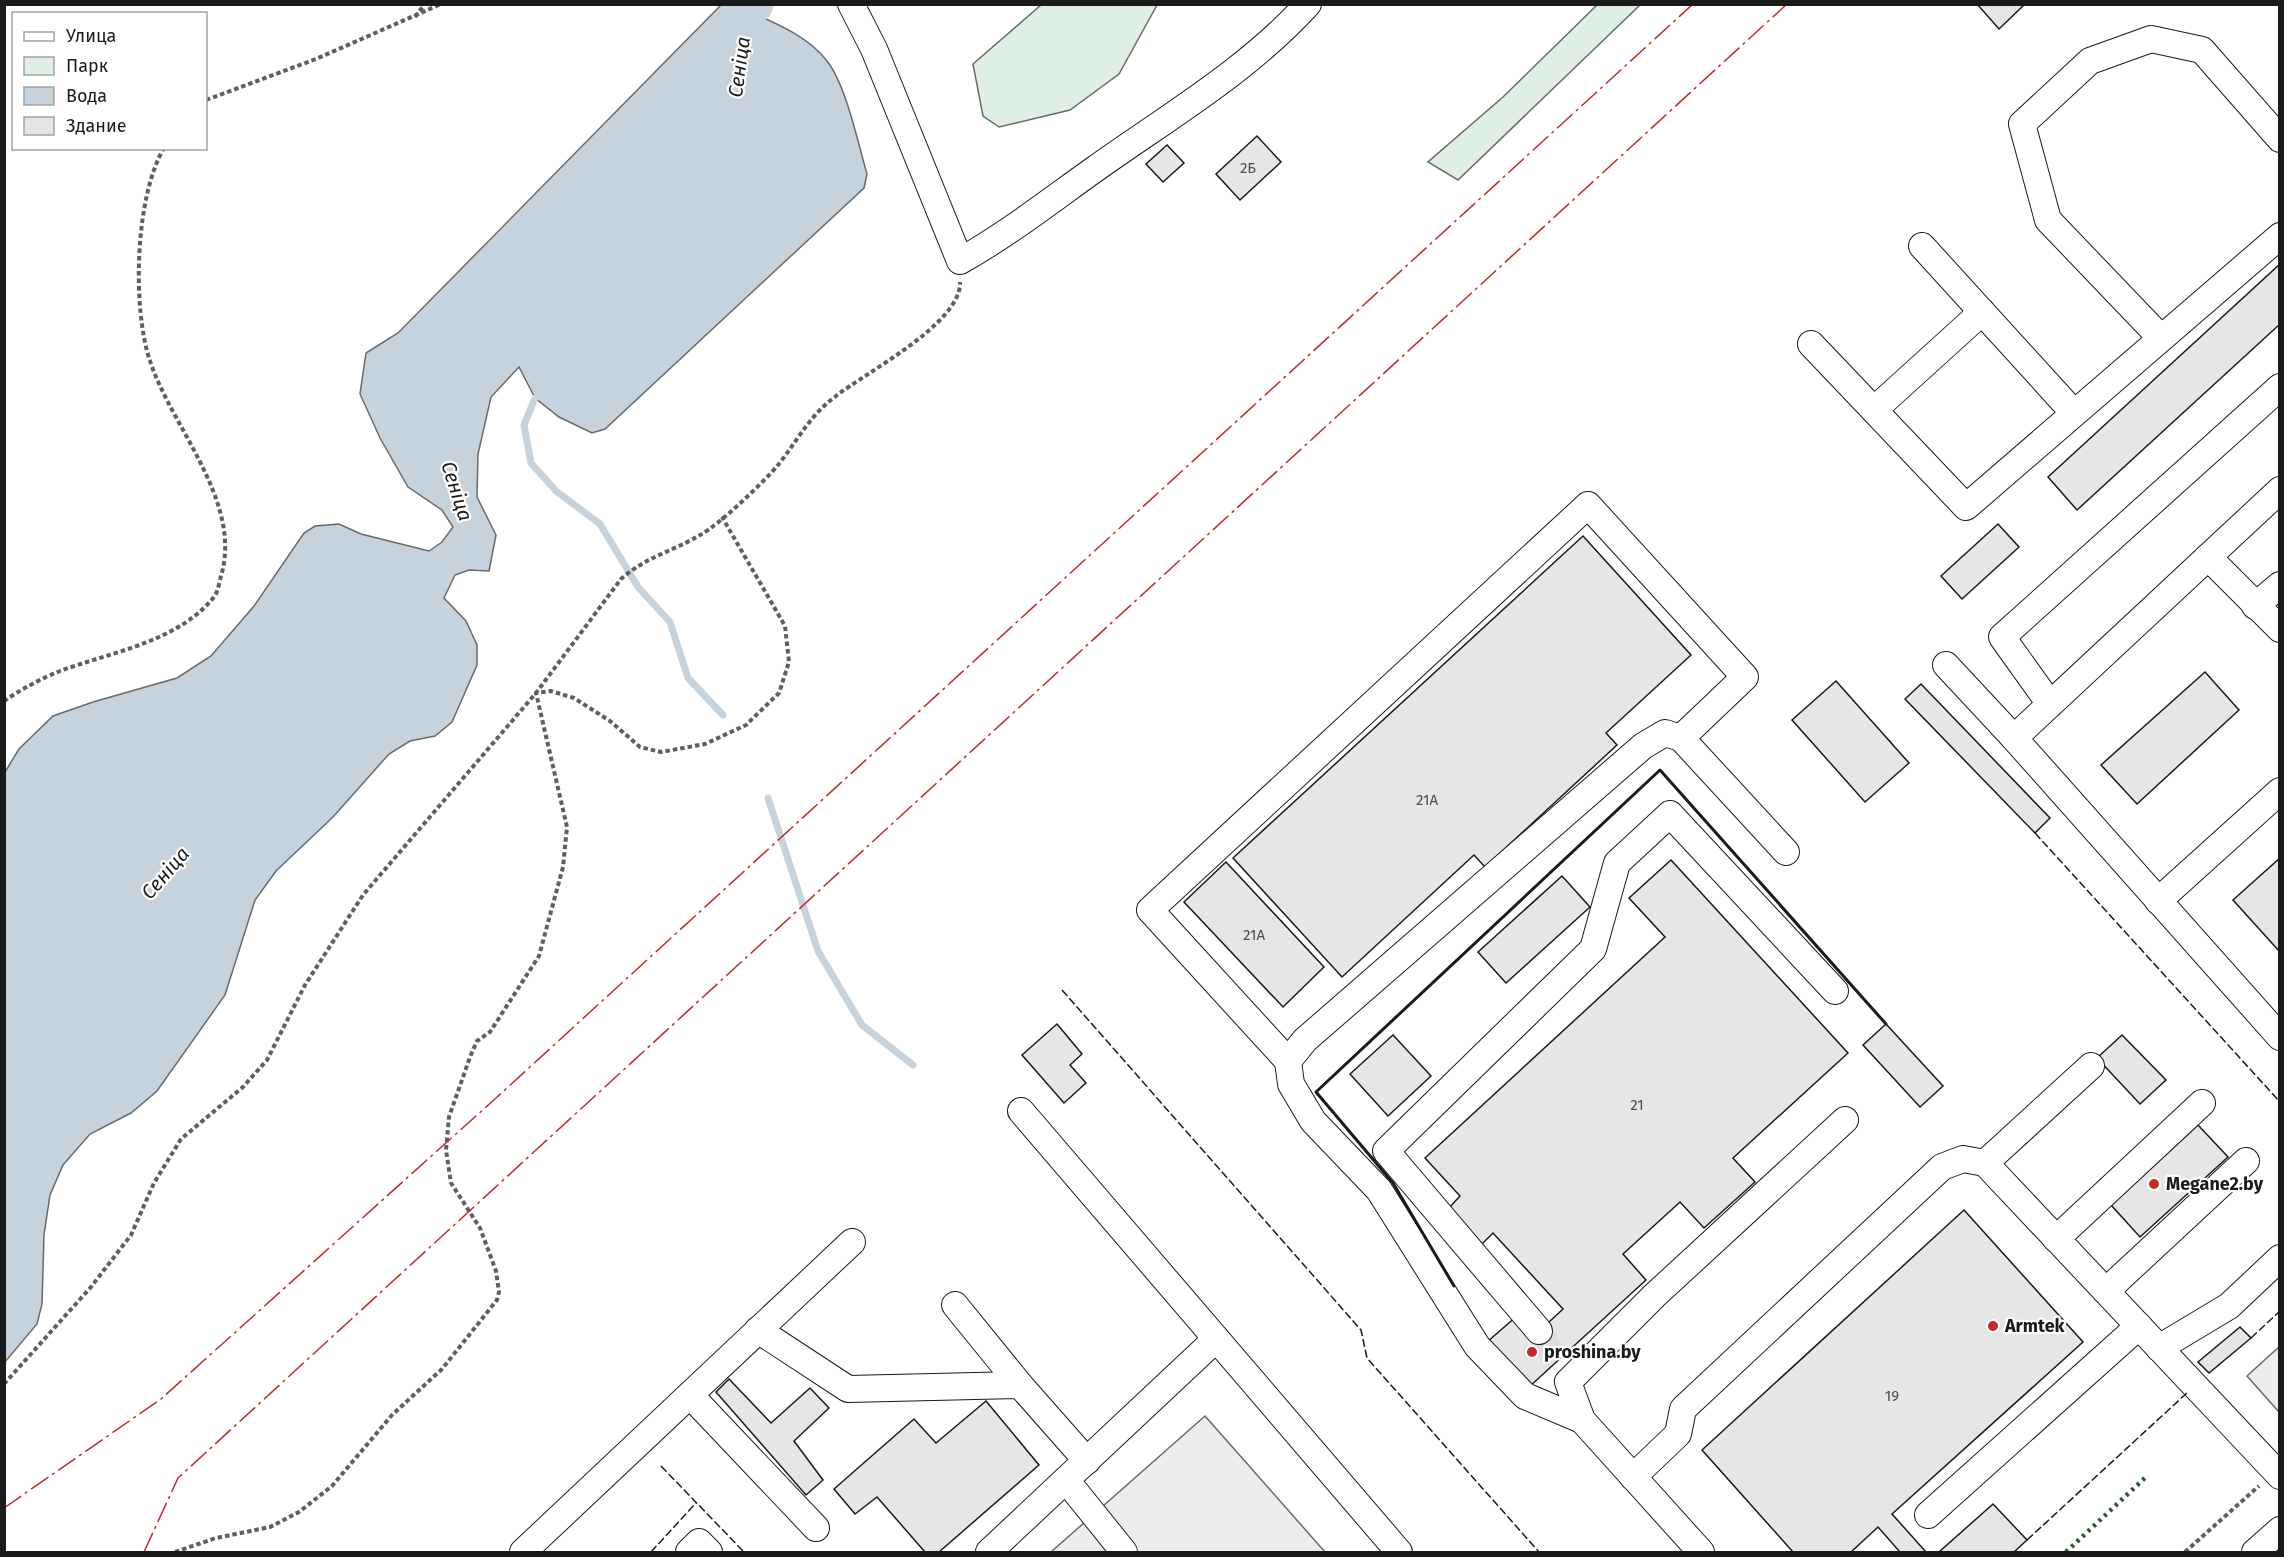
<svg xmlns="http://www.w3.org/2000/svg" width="2284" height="1557" font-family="'Fira Sans',sans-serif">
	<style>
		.green { fill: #e0efe3; stroke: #6a6a6a; stroke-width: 1.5 }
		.parking { fill: #ededed; stroke: #6a6a6a; stroke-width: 1.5 }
		.water { fill: #c6d2dc; stroke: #6a6a6a; stroke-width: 1.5 }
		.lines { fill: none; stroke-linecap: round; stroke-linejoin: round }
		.stream { stroke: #c6d2dc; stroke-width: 7 }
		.river { stroke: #c6d2dc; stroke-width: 39 }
		.building { fill: #e6e6e6; stroke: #1a1a1a; stroke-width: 1.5 }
		.minor-tunnel { stroke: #ddd; stroke-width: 26; stroke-dasharray: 26 13; stroke-linecap: butt }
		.minor-casing { stroke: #1a1a1a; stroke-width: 28 }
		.path { stroke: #5f5f5f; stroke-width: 4; stroke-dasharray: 4.5 3; stroke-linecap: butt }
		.minor { stroke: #fff; stroke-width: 26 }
		.hedge { stroke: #2b5a34; stroke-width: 4.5; stroke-dasharray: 3 4.5; stroke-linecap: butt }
		.fence { stroke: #1a1a1a; stroke-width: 1.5; stroke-dasharray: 8 3; stroke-linecap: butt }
		.wall { stroke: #1a1a1a; stroke-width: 3 }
		.power { stroke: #c62828; stroke-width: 1.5; stroke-dasharray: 21 4.5 3 4.5; stroke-linecap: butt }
		.poi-dot { fill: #c62828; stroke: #fff; stroke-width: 2 }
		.labels { text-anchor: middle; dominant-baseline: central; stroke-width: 4.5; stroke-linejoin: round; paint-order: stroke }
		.number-label { font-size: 15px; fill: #4d4d4d }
		.poi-label { font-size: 18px; font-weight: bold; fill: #1a1a1a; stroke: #fff; text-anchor: start }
		.water-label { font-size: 20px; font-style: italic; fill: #1a1a1a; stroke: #fff }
	</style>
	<rect width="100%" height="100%" fill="#fff"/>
	<!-- green -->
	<g class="green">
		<polygon points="1041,5 1157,5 1119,74 1070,110 999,127 983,116 973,64"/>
		<polygon points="1597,5 1640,5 1458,180 1428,162 1503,97"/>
	</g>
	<!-- parking -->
	<g class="parking">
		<polygon points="2279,1347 2279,1412 2247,1376"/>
		<polygon points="1205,1416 1325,1552 1051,1552"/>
	</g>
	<!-- water -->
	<path class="water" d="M721,5h19l6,5c29,13 62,26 81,51 19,24 31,82 40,113l-3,14 -259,241 -13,4 -33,-16 -24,-19 -16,-31 -28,30 -13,57 -1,43 19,38 -7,36 -20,-1 -14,5 -11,23 22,23 11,24v20l-25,57 -17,14 -25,5 -21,13 -56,63 -57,54 -21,29 -30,95 -68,96 -26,22 -41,21 -27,31 -13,30 -6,40 -2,69 -5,20 -32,38v-590l14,-23 34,-33 40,-14 84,-24 34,-22 43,-50 50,-73 11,-7 24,-2 22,10 68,17 13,-9 11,-15 -11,-17 -34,-23 -28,-49 -20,-44 6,-41 32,-20z"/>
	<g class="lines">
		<!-- stream -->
		<g class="stream">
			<polyline points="535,398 524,425 531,463 556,491 600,524 638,587 670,622 688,678 723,715"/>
			<polyline points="768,798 818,951 862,1025 913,1065"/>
		</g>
		<!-- river -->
		<polyline class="river" points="741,64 746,10 754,4"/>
	</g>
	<!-- building -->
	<g class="building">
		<polygon points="1977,4 2025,4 1999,29"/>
		<polygon points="1257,136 1281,162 1240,200 1216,174"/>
		<polygon points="1167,145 1184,163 1163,182 1146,164"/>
		<polygon points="2280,264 2280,324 2077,510 2048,477"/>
		<polygon points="1998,524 2019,547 1962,599 1941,576"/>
		<polygon points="1583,536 1691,655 1606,733 1617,745 1485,867 1474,855 1342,977 1233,858"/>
		<polygon points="2205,672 2239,710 2137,804 2101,765"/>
		<polygon points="1836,681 1909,763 1865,802 1792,720"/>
		<polygon points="1921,684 2050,818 2035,833 1905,699"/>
		<polygon points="2280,858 2280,952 2233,900"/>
		<polygon points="1671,860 1848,1053 1733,1158 1755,1182 1704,1228 1680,1202 1623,1254 1646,1280 1529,1387 1487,1342 1517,1316 1535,1335 1563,1309 1493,1233 1482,1244 1449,1208 1460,1196 1425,1158 1665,937 1629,898"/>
		<polygon points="1226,862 1324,967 1283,1007 1184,902"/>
		<polygon points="1562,876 1590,907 1506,983 1478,952"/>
		<polygon points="1057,1024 1082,1054 1070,1065 1086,1083 1064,1103 1022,1055"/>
		<polygon points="1886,1024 1943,1086 1920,1107 1863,1045"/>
		<polygon points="1393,1035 1431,1076 1388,1116 1350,1074"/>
		<polygon points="2122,1035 2166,1080 2140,1104 2097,1058"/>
		<polygon points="2198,1125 2228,1157 2140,1237 2111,1205"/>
		<polygon points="1964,1210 2083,1342 1892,1514 1926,1552 1900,1552 1878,1527 1851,1552 1793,1552 1702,1450"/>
		<polygon points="2240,1327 2251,1338 2209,1373 2198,1362"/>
		<polygon points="729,1379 771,1423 810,1388 829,1408 794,1441 823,1480 806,1495 716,1392"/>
		<polygon points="986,1401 1039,1465 939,1552 925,1552 877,1497 855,1514 834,1489 914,1419 936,1443"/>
		<polygon points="1993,1504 2027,1540 2014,1552 1939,1552"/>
	</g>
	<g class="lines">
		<!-- minor-tunnel -->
		<polyline class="minor-tunnel" points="1539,1331 1557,1362"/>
		<!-- minor casing -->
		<g class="minor-casing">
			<g id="minor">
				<path d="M851,4l23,45 86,212c48,-27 90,-60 135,-92 73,-52 152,-98 213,-165"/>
				<polyline points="1922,246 2074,413"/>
				<polyline points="2161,338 2048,220 2022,124 2090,61 2151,39 2202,50 2280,139"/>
				<polyline points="1811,344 1966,507 2280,236"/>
				<polyline points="1874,410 1982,312"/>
				<polyline points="2280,490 2014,738 2280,1037"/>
				<polyline points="2208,557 2280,629"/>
				<polyline points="2255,606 2280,585"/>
				<polyline points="1946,665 2014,738"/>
				<polyline points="2050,704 2002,637 2280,387"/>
				<polyline points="2158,901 2280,791"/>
				<polyline points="1288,1061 1150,910 1588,505 1745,677 1681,738"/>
				<polyline points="1021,1111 1399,1552"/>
				<polyline points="1985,1163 2091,1066"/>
				<polyline points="2056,1239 2202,1103"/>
				<polyline points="2106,1291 2246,1161"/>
				<polyline points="955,1305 1020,1385"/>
				<polyline points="758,1330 848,1389 1020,1385 1087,1461"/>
				<polyline points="1539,1331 1386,1151 1593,949 1617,863 1670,814 1835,991"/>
				<polyline points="2159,1348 2229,1306 2280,1258"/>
				<polyline points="690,1395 816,1528"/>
				<polyline points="1582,1420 1525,1396 1477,1346 1379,1190 1313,1121 1291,1084 1288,1061 1305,1040 1643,746 1665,733 1681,738 1786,852"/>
				<polyline points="1633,1477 1678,1434 1683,1409 1942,1167 1963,1159 1985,1163 2280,1476"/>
				<polyline points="1066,1480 1124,1552"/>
				<polyline points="1928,1515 2139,1326"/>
				<polyline points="523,1552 852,1242"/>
				<polyline points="689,1552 699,1542 709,1552"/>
				<polyline points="989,1552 1216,1339"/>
				<polyline points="1701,1552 1582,1420 1568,1382 1654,1296 1845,1120"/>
				<polyline points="2255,1552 2280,1530"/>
			</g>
		</g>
		<!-- path -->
		<g class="path">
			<polyline points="415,17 425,4"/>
			<polyline points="206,100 316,59 441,4"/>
			<path d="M4,701c16,-11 38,-23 56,-30 51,-19 118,-29 154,-74 4,-5 5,-14 7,-21 22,-74 -49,-148 -71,-215 -18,-53 -15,-164 14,-213"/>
			<path d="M4,1384l87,-97 40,-52 23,-52 27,-44 62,-52 24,-27 38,-75 58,-90 173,-202 85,-114c26,-23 51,-27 79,-44 19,-10 64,-53 78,-70 20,-25 31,-49 58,-69 29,-23 126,-73 124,-114"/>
			<polyline points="175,1552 216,1538 270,1527 299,1512 332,1486 392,1415 442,1369 497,1300 499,1292 496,1271 480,1228 451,1183 446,1150 449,1117 470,1057 477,1041 490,1032 539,956 563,867 567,827 536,693 551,691 574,698 610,721 640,747 661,752 705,744 746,725 779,693 789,662 785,626 722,517"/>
			<polyline points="2185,1552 2259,1486"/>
		</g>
		<!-- minor -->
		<use href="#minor" class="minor"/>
		<!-- hedge -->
		<polyline class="hedge" points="2066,1552 2147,1476"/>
		<!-- fence -->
		<g class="fence">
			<polyline points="2035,833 2280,1102"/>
			<polyline points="1062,990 1361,1330 1367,1358 1539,1552"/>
			<polyline points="2251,1338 2280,1311"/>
			<polyline points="661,1466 744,1552"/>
			<polyline points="2027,1540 2188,1392"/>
			<polyline points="651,1552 696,1503"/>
		</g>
		<!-- wall -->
		<polyline class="wall" points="1454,1286 1393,1183 1316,1092 1660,770 1886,1024"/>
		<!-- power -->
		<g class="power">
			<polyline points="4,1508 161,1399 496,1098 1693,4"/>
			<polyline points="144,1552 178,1478 1787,4"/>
		</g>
	</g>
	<!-- markers -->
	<g class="poi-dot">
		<circle cx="2154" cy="1184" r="6"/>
		<circle cx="1993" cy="1326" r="6"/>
		<circle cx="1532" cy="1352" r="6"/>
	</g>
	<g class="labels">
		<!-- number labels -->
		<g class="number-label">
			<text x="1248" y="168">2Б</text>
			<text x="1427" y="800">21А</text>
			<text x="1254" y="935">21А</text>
			<text x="1637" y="1105">21</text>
			<text x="1892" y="1396">19</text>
		</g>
		<!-- poi labels -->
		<g class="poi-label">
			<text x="2166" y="1184">Megane2.by</text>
			<text x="2005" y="1326">Armtek</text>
			<text x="1544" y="1352">proshina.by</text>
		</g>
		<!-- water labels -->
		<g class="water-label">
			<text transform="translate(739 67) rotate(-82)">Сеніца</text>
			<text transform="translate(457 491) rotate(72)">Сеніца</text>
			<text transform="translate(165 873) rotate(-49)">Сеніца</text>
		</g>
	</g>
	<!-- border -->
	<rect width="2284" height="1557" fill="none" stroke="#1a1a1a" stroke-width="12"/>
	<!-- legend -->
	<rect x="12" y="12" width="195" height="138" fill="#ffffff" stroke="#a3a3a3" stroke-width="1.5"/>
	<rect x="24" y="32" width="30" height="9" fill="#ffffff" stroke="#a3a3a3" stroke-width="1.5"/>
	<text x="66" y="42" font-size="18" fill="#1a1a1a">Улица</text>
	<rect x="24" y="57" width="30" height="18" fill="#e0efe3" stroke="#a3a3a3" stroke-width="1.5"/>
	<text x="66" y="72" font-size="18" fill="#1a1a1a">Парк</text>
	<rect x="24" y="87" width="30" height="18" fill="#c6d2dc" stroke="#a3a3a3" stroke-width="1.5"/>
	<text x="66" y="102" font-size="18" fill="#1a1a1a">Вода</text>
	<rect x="24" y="117" width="30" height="18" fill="#e6e6e6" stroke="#a3a3a3" stroke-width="1.5"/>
	<text x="66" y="132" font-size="18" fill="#1a1a1a">Здание</text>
</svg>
